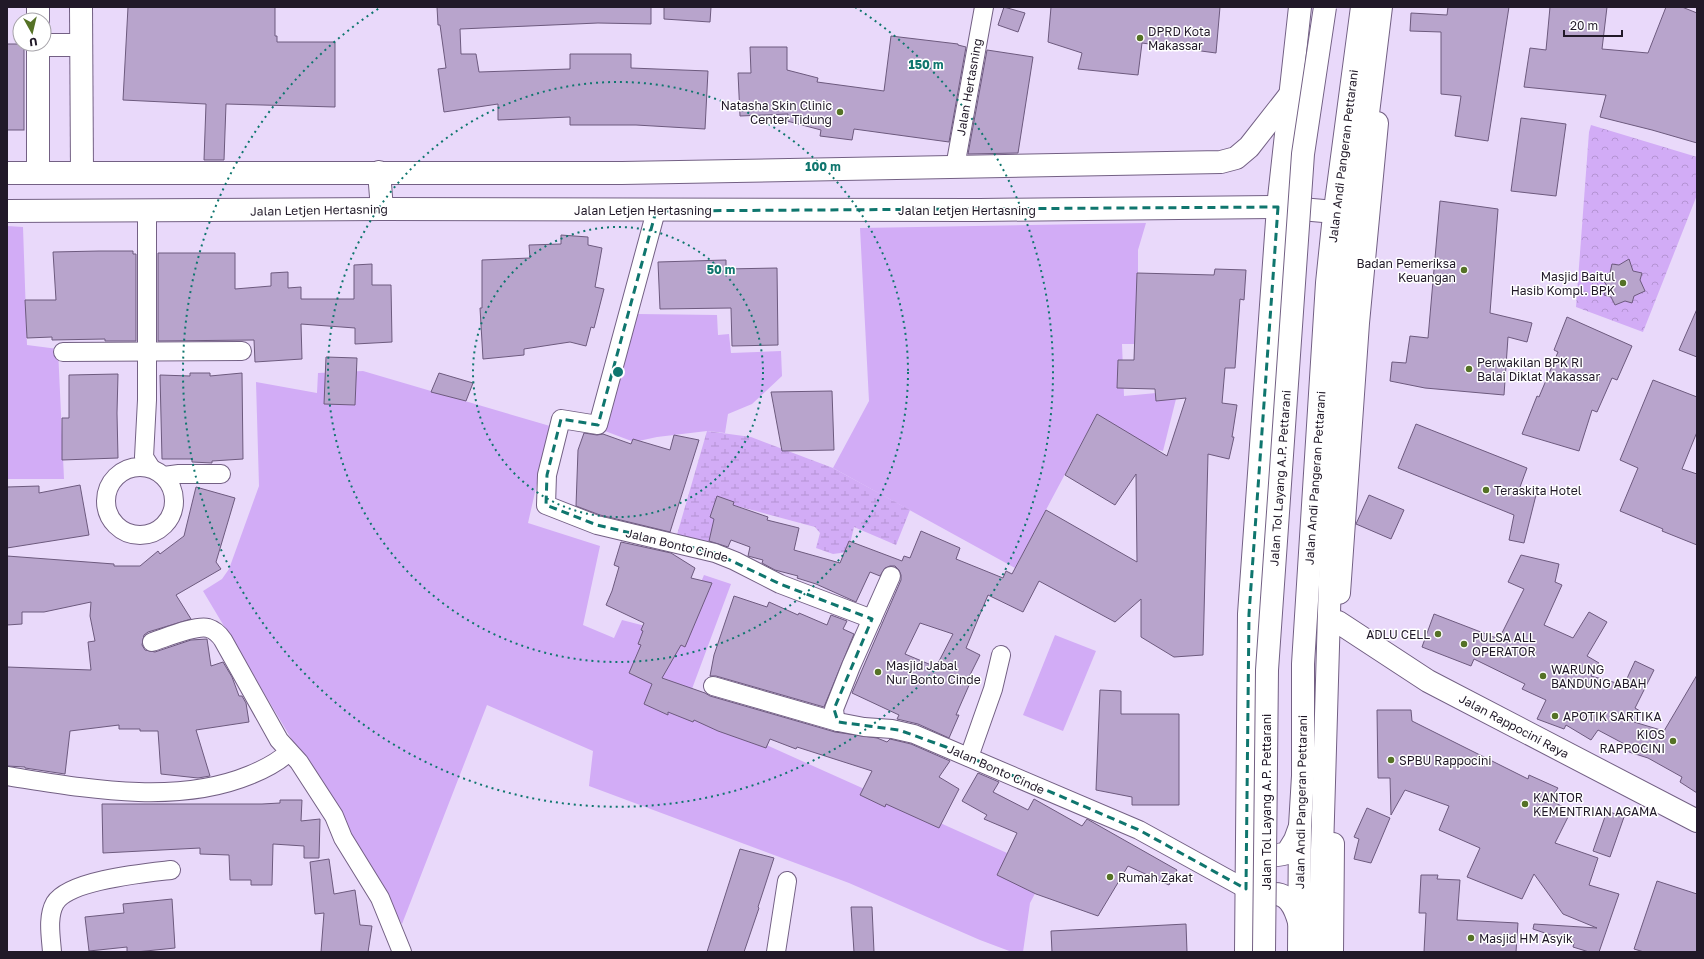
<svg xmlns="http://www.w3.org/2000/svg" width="1704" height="959" font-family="'Golos Text',sans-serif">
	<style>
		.grass { fill: #d2acf6 }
		.wetland { fill: url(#wetland-marsh) }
		.park { fill: url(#park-crowns) }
		.building { fill: #b8a4cc; stroke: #6d5a7e; fill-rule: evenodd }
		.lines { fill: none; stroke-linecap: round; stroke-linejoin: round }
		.minor-casing { stroke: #736084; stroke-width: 20 }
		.tertiary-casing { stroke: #736084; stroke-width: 24 }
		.secondary-casing { stroke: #736084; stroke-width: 24 }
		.primary-casing { stroke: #736084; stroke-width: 24 }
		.trunk-casing { stroke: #736084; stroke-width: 24 }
		.motorway-casing { stroke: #736084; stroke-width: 24 }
		.minor { stroke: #fff; stroke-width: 18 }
		.tertiary { stroke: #fff; stroke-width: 22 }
		.secondary { stroke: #fff; stroke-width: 22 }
		.primary { stroke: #fff; stroke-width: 22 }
		.trunk { stroke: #fff; stroke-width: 22 }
		.motorway { stroke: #fff; stroke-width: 22 }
		.motorway-bridge-casing { stroke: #736084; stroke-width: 24; stroke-linecap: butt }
		.motorway-bridge { stroke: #fff; stroke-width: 22 }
		.marked { fill: none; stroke: #0f766e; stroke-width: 3; stroke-dasharray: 8 5; stroke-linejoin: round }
		.ring { fill: none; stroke: #0f766e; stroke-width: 2; stroke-dasharray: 2 4 }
		.poi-dot { fill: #557226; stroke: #fff; stroke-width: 1.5 }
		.labels { text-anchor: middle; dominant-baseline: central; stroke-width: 3; stroke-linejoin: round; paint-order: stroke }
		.poi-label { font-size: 12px; fill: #211928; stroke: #fff; text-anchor: start }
		.street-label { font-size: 12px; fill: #211928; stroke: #fff }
		.centre { fill: #0f766e; stroke: #fff; stroke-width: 2 }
		.ring-label { font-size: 12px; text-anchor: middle; font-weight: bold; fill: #0f766e; stroke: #fff; stroke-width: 3; stroke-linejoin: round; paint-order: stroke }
	</style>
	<defs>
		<pattern id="wetland-marsh" width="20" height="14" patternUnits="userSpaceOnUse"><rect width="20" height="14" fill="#d2acf6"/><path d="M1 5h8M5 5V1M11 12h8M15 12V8" fill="none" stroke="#b493d3"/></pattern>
		<pattern id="park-crowns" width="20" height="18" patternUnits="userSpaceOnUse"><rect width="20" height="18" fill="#d2acf6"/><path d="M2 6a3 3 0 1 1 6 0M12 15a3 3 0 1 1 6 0" fill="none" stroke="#b493d3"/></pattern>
	</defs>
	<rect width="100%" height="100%" fill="#e9d9fa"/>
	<!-- grass -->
	<g class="grass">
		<polygon points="1146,223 1138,250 1138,344 1122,344 1124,396 1178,391 1163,451 1155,449 1097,414 1015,568 833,468 869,401 860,228"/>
		<polygon points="7,226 23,227 27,345 58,349 64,479 7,479"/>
		<polygon points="638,314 717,315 718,335 729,334 731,353 781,351 782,376 752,404 728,414 725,433 707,431 657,437 634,442 605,431"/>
		<polygon points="363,371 550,426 528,523 600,546 583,625 614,638 622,620 653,628 685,620 704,575 731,584 683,713 744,735 1016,857 1041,882 1030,903 1023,952 1012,952 980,940 849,883 589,786 593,751 487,705 402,924 203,591 222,579 229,569 259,486 256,382 317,393 318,373"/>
		<polygon points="1055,635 1096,651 1063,731 1023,715"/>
	</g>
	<!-- wetland -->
	<polygon class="wetland" points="707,431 751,437 833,468 910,510 896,545 854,527 848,552 833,554 816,548 820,533 815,527 722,502 708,553 674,545"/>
	<!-- park -->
	<polygon class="park" points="1591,125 1697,157 1697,195 1643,332 1576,307 1589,132"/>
	<!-- building -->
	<g class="building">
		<polygon points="128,7 275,7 275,36 277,36 277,42 335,42 335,107 226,104 224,160 204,160 206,104 123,100"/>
		<polygon points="437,7 651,7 651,24 598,23 460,29 461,54 476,54 479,72 570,69 570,54 631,54 631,68 708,71 705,129 636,125 570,125 570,117 498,120 498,104 444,112 438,69 446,68 440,25 438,25"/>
		<polygon points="664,7 711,7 710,22 664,19"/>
		<polygon points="1004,7 1025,13 1018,32 998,25"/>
		<polygon points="1051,7 1220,7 1216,53 1142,43 1138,75 1078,69 1082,53 1048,42"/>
		<polygon points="1448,7 1509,7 1488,141 1455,136 1461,96 1441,94 1441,32 1410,31 1411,13 1447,15"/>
		<polygon points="1550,7 1607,7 1602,49 1648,53 1666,7 1682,7 1697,13 1697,143 1652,130 1600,117 1606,95 1524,87 1530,48 1546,50"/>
		<polygon points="891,36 958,44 958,45 966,47 949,142 854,129 852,140 820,136 821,130 787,121 788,114 740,116 738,73 751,73 750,47 787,47 787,70 818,78 817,82 884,91"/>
		<rect x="7" y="44" width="17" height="86"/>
		<polygon points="987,50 1033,57 1018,153 968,154"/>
		<polygon points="1521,118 1566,124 1556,196 1511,191"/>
		<polygon points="1440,201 1498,209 1490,313 1532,323 1527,342 1508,337 1504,395 1425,388 1390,381 1392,362 1406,363 1410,336 1428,338"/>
		<polygon points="561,235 588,237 588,245 602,248 595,287 604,289 594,328 591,327 586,346 570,342 524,349 524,355 483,359 480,308 482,308 482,260 530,258 529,245 561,244"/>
		<polygon points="99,251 133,251 133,254 136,254 136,341 105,341 105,339 52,340 52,337 27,338 25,300 56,300 53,252"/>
		<polygon points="158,253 235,253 235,289 271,286 271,273 288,272 288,288 301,287 301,299 354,299 354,265 372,264 372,285 391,285 392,342 355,344 355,328 301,324 302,359 255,362 254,340 158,341"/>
		<polygon points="1629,259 1633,271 1642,273 1640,280 1645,291 1634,296 1632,303 1625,301 1615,305 1611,297 1604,295 1607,286 1600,275 1610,273 1612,264 1619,265"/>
		<polygon points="726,260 726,269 777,268 778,345 732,346 731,308 660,309 658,262"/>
		<path d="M1215,269l31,1 -2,30 -4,-1 -5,69h-10l-3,35 15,2 -5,32h2l-5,22 -21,-5 -5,201 -29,2 -33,-20v-38l-26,23 -76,-41 -16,31 -35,-17 -22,53 14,7 -13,26 3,2 -14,32h3l-10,23 -31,-14 -21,-5 2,-4 -47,-22 49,-113v-5l-2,-5 -4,-4h-5l-5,2 -5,8 -10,-4 -14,30 -40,-18 -19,-6 1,-2 -23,-6 -13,-7 1,-3 -15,-4 2,-9 -19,-7 -3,7 -19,-6 5,-22 -4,-2 7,-21 17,6 -1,3 35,12 -1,3 32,8 -5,22 46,13 9,-22 53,20 2,-5 6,2 11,-27 39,17 -4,11 47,19 3,-7 6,3 34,-64 91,52 -1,-88 -21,31 -50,-30 32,-61 70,42 19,-58 -30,3 -1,-12 -38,-1 1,-28h16l3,-87 77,2zM920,623l33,11 -17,33 -31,-13z"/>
		<polygon points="1697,309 1697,357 1679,350"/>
		<polygon points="1567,317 1632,346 1617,380 1612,378 1597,412 1592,410 1579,451 1522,434 1537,396 1539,397 1558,352 1554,350"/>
		<polygon points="326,357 357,358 355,405 324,404"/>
		<polygon points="190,373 210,373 210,376 242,373 243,459 212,461 212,463 192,462 192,459 162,459 160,375 190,376"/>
		<polygon points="439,373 473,383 466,401 431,392"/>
		<polygon points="118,374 117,413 118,458 62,460 62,418 69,418 69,375"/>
		<polygon points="1653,380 1697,397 1697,432 1682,469 1697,474 1697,545 1662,531 1663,529 1620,511 1638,468 1620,460"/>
		<polygon points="832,391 834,450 782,451 771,392"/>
		<polygon points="1416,424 1527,468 1520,487 1537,491 1524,543 1509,540 1514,515 1398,468"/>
		<polygon points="584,433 597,435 603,434 631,444 633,439 670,450 674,435 699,440 670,532 600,515 576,506 578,450"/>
		<polygon points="80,485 89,535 7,548 7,487 39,486 39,493"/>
		<polygon points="196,487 235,498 216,562 221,569 176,595 191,619 148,632 144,635 142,645 145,650 155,652 191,640 207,639 211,666 223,662 232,677 239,696 242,696 246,703 249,722 196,730 210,776 198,778 161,774 158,731 140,731 140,729 119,729 119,725 70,731 65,774 25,768 25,767 7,766 7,667 91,670 88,642 95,641 90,616 91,602 44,612 22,612 22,624 7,625 7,556 114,564 114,566 140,566 158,551 160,554 184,536"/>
		<polygon points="1369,495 1404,510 1391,539 1356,524"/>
		<polygon points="621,542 671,553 695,568 691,578 712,583 685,647 681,645 662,678 705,693 710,696 835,732 877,738 887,742 890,739 911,744 950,761 939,777 959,789 939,828 886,804 885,807 860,795 872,771 797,747 796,749 770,739 766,748 718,731 694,720 693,722 668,712 668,715 644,704 652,684 629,673 641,645 638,644 643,631 641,630 644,623 606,605 612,591 619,567 614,565"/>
		<polygon points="1521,555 1559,564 1555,582 1562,585 1544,625 1573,638 1589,612 1607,622 1587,656 1599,663 1591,676 1624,685 1635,661 1654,670 1635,708 1640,711 1634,722 1664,731 1697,675 1697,793 1680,782 1682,777 1648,758 1629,752 1630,747 1598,730 1591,740 1566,725 1564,729 1537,719 1546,700 1522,689 1525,684 1474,659 1471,666 1422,647 1434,614 1499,639 1524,589 1508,582"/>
		<polygon points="734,596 767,607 769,602 798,615 799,613 827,625 831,615 847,621 843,629 854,634 824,707 716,676 710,676 714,655"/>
		<polygon points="1100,690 1121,691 1121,714 1179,714 1179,805 1132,805 1132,797 1096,790"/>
		<polygon points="1377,710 1411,710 1412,721 1528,779 1529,775 1558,788 1550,800 1571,811 1555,843 1598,858 1589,885 1619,894 1599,952 1589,952 1573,947 1574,943 1533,929 1534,924 1597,928 1563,914 1534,874 1522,899 1467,877 1480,848 1439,830 1449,806 1405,790 1391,815 1390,778 1378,778"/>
		<polygon points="978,773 999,782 993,792 1028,810 1034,799 1082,826 1087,819 1177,870 1169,885 1128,866 1098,916 1036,894 997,875 1017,833 984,819 987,815 962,801"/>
		<polygon points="280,800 302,800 301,821 320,819 319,858 304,858 304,846 273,844 272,885 251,885 251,880 230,880 229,855 200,854 200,848 103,853 102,804 262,804 280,803"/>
		<polygon points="1367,808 1390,818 1371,863 1354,859 1359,839 1354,837"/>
		<polygon points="1607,811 1624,817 1610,857 1593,851"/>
		<polygon points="740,849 774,858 758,907 759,908 744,952 707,952"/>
		<polygon points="329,859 334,894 355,890 360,925 372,926 368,952 321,952 324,913 315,914 310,862"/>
		<polygon points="1421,875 1438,875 1437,879 1460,880 1457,920 1518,923 1516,952 1424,952 1426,913 1419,913"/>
		<polygon points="1657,881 1697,894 1697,952 1644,952 1634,949"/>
		<polygon points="172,899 175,948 136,952 127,952 127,947 89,951 85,917 124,913 123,904"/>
		<polygon points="851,907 872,907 874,952 854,952"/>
		<polygon points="1186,924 1187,952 1052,952 1051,931"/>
	</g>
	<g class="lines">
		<!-- minor casing -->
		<g class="minor-casing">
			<g id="minor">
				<polyline points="955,167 984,7"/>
				<polyline points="147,211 147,400 144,457 151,468"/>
				<polyline points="656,211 598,425 561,419 547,475 546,505 597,525 715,553 735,561 780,584 872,619"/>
				<polyline points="63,352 242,351"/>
				<circle cx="140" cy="501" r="34"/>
				<polyline points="164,476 179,474 221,474"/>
				<path d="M152,642c13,-4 43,-17 56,-14 7,2 11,6 15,12l56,100 20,22 35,54 9,22 37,60 22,54"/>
				<polyline points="713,686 838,722 864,727 892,729 914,734 1139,830 1246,889"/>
				<polyline points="838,722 835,718 834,709 851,666 891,576"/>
				<polyline points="969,757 993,689 1001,655"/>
				<path d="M7,776c77,12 168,30 243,-1 15,-6 27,-12 39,-23"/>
				<path d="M52,952c-1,-15 -5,-35 3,-49 14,-23 90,-30 116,-33"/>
				<polyline points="776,952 787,881"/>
			</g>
		</g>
		<!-- tertiary casing -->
		<g class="tertiary-casing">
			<g id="tertiary">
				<polyline points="81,7 82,173"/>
				<polyline points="38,20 38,7"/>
				<polyline points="38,45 81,45"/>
				<polyline points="38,173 38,44"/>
			</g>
		</g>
		<!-- secondary casing -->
		<g class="secondary-casing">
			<polyline id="secondary" points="1338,622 1428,681 1697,821"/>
		</g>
		<!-- primary casing -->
		<g class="primary-casing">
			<g id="primary">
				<polyline points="379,172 382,209"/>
				<polyline points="7,173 622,173 1221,162 1236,158 1249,147 1289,96"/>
				<polyline points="7,211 382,209 980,210 1278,207 1335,212"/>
			</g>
		</g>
		<!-- trunk casing -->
		<g class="trunk-casing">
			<g id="trunk">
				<polyline points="1339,593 1358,323 1377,123"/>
				<path d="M1253,840c10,16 15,18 34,13l8,-13 4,-11"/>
				<path d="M1252,909c7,-14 27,-22 38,-7 5,6 7,13 9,20"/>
				<polyline points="1246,952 1249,614 1278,207 1300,7"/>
				<polyline points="1299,952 1300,826 1303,776 1303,664 1327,283 1333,225 1362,7"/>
				<polyline points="1332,952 1333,844"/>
			</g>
		</g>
		<!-- motorway casing -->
		<g class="motorway-casing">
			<polyline id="motorway" points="1319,952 1336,375 1381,7"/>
		</g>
		<!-- minor -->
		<use href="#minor" class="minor"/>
		<!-- tertiary -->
		<use href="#tertiary" class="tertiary"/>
		<!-- secondary -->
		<use href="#secondary" class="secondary"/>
		<!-- primary -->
		<use href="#primary" class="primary"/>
		<!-- trunk -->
		<use href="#trunk" class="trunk"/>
		<!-- motorway -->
		<use href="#motorway" class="motorway"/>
		<!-- motorway-bridge casing -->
		<g class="motorway-bridge-casing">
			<polyline id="motorway-bridge" points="1264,952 1267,670 1303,154 1325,7"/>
		</g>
		<!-- motorway-bridge -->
		<use href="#motorway-bridge" class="motorway-bridge"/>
	</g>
	<!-- marked area -->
	<path class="marked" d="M1278,207l-29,407 -3,275 -107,-59 -193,-83 -47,-17 -61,-8 -4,-13 38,-90 -92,-35 -65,-31 -118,-28 -51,-20 1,-30 14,-56 37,6 58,-214z"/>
	<!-- distance rings -->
	<g class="ring">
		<circle cx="618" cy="372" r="145"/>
		<circle cx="618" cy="372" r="290"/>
		<path d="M855 7A435 435 0 1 1 381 7"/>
	</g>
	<!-- markers -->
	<g class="poi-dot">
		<circle cx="1140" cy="38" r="4"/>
		<circle cx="840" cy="112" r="4"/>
		<circle cx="1464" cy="270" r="4"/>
		<circle cx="1623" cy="283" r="4"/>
		<circle cx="1469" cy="369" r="4"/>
		<circle cx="1486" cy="490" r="4"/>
		<circle cx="1438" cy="634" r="4"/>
		<circle cx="1464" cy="644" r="4"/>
		<circle cx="878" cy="672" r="4"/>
		<circle cx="1543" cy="676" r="4"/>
		<circle cx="1555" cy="716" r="4"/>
		<circle cx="1673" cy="741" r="4"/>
		<circle cx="1391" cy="760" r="4"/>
		<circle cx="1525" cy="804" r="4"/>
		<circle cx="1110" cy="877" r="4"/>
		<circle cx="1471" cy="938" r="4"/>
	</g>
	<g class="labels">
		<!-- poi labels -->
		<g class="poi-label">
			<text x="1148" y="31">DPRD Kota<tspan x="1148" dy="14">Makassar</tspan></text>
			<text x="832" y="105" text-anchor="end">Natasha Skin Clinic<tspan x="832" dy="14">Center Tidung</tspan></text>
			<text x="1456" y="263" text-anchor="end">Badan Pemeriksa<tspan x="1456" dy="14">Keuangan</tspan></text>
			<text x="1615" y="276" text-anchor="end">Masjid Baitul<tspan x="1615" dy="14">Hasib Kompl. BPK</tspan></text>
			<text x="1477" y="362">Perwakilan BPK RI<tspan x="1477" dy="14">Balai Diklat Makassar</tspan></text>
			<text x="1494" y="490">Teraskita Hotel</text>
			<text x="1430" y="634" text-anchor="end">ADLU CELL</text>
			<text x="1472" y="637">PULSA ALL<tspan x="1472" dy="14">OPERATOR</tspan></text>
			<text x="886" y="665">Masjid Jabal<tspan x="886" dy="14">Nur Bonto Cinde</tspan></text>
			<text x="1551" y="669">WARUNG<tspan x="1551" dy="14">BANDUNG ABAH</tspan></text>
			<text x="1563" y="716">APOTIK SARTIKA</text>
			<text x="1665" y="734" text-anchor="end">KIOS<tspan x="1665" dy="14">RAPPOCINI</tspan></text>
			<text x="1399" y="760">SPBU Rappocini</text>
			<text x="1533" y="797">KANTOR<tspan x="1533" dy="14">KEMENTRIAN AGAMA</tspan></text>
			<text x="1118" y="877">Rumah Zakat</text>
			<text x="1479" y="938">Masjid HM Asyik</text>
		</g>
		<!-- street labels -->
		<g class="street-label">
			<text transform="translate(969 87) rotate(-80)">Jalan Hertasning</text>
			<text transform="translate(1343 156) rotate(-83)">Jalan Andi Pangeran Pettarani</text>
			<text transform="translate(319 210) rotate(-1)">Jalan Letjen Hertasning</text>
			<text x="643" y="210">Jalan Letjen Hertasning</text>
			<text x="967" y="210">Jalan Letjen Hertasning</text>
			<text transform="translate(1280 478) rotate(-86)">Jalan Tol Layang A.P. Pettarani</text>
			<text transform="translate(1315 478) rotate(-86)">Jalan Andi Pangeran Pettarani</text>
			<text transform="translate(677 545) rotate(14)">Jalan Bonto Cinde</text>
			<text transform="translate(1514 726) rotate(28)">Jalan Rappocini Raya</text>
			<text transform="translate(996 769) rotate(24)">Jalan Bonto Cinde</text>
			<text transform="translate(1266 802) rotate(-90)">Jalan Tol Layang A.P. Pettarani</text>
			<text transform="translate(1301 802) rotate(-89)">Jalan Andi Pangeran Pettarani</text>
		</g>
	</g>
	<circle cx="618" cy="372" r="6" class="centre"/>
	<g class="ring-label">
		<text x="926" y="69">150 m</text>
		<text x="823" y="171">100 m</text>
		<text x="721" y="274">50 m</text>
	</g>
	<!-- border -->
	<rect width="1704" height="959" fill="none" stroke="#211928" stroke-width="16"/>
	<!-- north arrow -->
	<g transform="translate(32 32) rotate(172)"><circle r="19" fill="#ffffff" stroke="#a6a3a9"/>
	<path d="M0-3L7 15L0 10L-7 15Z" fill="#557226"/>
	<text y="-6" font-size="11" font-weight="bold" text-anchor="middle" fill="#211928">U</text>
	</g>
	<!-- scale -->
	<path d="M1564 30v6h58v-6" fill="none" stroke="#211928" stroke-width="2"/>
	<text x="1570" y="30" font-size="12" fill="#211928" stroke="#ffffff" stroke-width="3" paint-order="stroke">20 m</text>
</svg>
